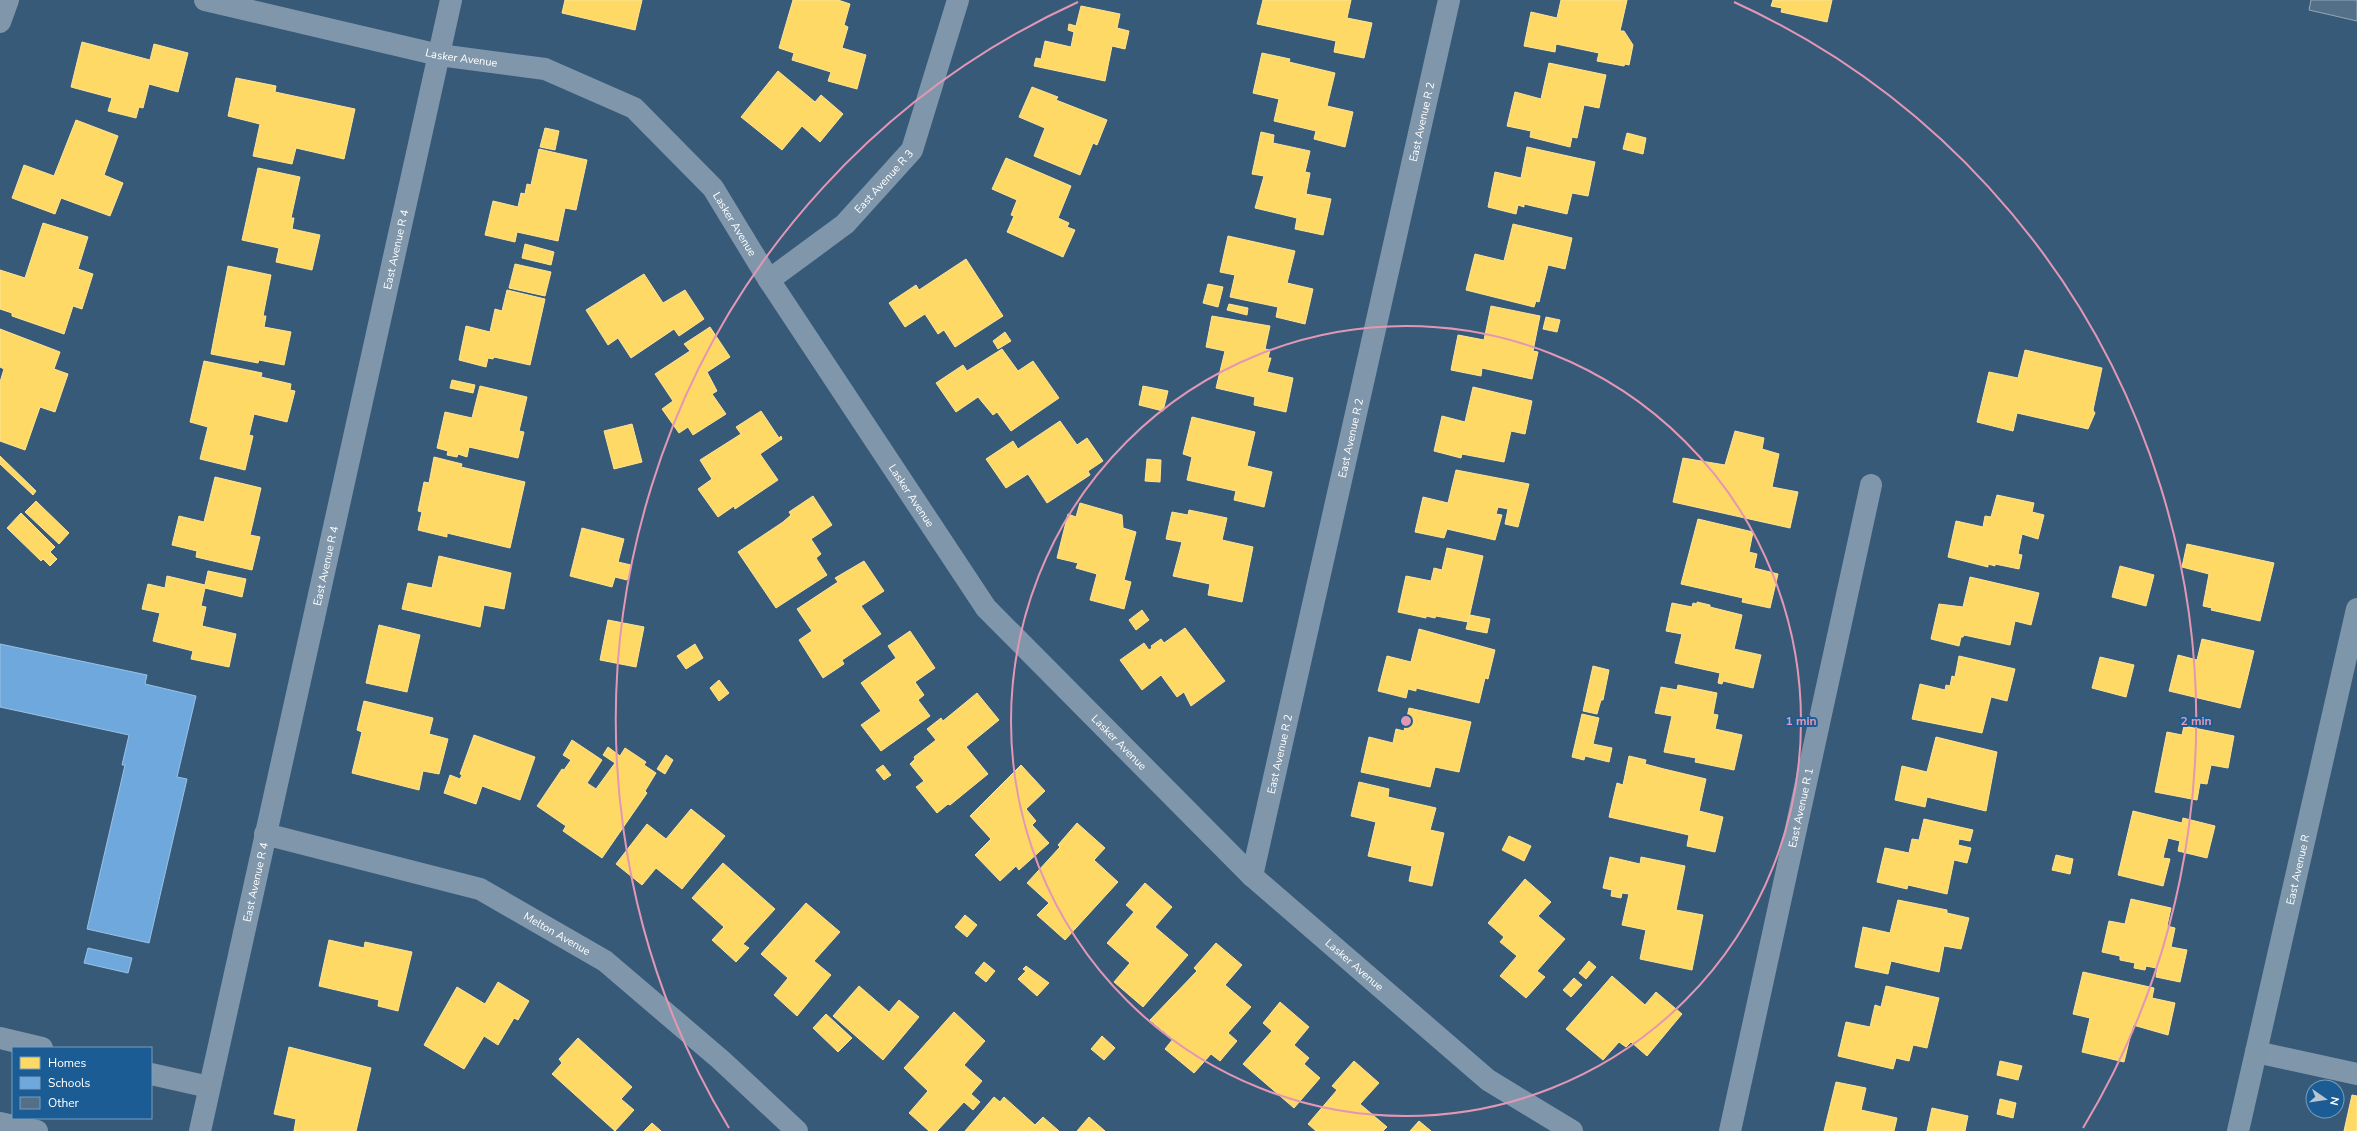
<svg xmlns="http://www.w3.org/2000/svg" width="2357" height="1131" font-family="'Nunito Sans',sans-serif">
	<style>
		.homes { fill: #ffd966; stroke: #ffe494 }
		.schools { fill: #6fa8dc; stroke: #9ac2e6 }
		.building { fill: #547088; stroke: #94a8b9 }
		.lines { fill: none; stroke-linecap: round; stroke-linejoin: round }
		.minor { stroke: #8097ab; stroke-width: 22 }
		.major { stroke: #7e96a9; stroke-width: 22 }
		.ring { fill: none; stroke: #e497b5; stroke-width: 2 }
		.labels { text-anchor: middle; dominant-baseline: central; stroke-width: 4; stroke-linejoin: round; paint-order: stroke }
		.street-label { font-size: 11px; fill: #fff; stroke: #1b5c95 }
		.centre { fill: #e497b5; stroke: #1b5c95; stroke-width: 2 }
		.ring-label { font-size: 12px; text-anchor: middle; font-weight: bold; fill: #e497b5; stroke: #1b5c95; stroke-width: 4; stroke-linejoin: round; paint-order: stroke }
	</style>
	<rect width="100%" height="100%" fill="#375a79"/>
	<!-- homes -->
	<g class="homes">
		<polygon points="565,0 642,0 635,30 562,13"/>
		<polygon points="793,0 838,0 850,4 844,25 848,27 842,48 866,55 857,89 828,81 831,72 792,60 794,53 779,48"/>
		<polygon points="1263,0 1351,0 1347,18 1372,23 1364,58 1334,52 1336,41 1257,24"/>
		<polygon points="1561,0 1627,0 1620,31 1624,31 1633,45 1629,65 1625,64 1624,66 1597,61 1599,53 1556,44 1555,52 1524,46 1531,12 1557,18"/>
		<polygon points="1773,0 1832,0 1827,22 1781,12 1782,8 1771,6"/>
		<polygon points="1081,6 1120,14 1117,28 1129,31 1125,49 1112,46 1105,81 1034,66 1036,58 1041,59 1045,41 1071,47 1074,32 1068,30 1069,24 1076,26"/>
		<polygon points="82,42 150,60 154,44 188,53 178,92 149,84 143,108 139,107 136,118 108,111 112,98 71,87"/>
		<polygon points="1262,53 1290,59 1289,62 1335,73 1327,106 1353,112 1345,147 1314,139 1316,131 1274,121 1279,99 1253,93"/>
		<polygon points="1549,63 1606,75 1599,108 1584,105 1577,138 1572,137 1570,147 1530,137 1531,131 1507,126 1515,92 1541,99"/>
		<polygon points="778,71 815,102 821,95 843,114 820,142 802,126 782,150 741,117"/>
		<polygon points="236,78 276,86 275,92 355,109 344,159 296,148 292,164 253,156 260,124 228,116"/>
		<polygon points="1032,87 1058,97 1056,100 1107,120 1097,145 1093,143 1080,175 1034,156 1045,128 1019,117"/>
		<polygon points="76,120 118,136 104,175 123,183 110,216 61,198 55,214 12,198 24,165 54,176"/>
		<polygon points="545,128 559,131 555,150 540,147"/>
		<polygon points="1261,132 1274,135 1273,143 1310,151 1305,172 1310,173 1306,194 1331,199 1323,235 1295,229 1297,218 1255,208 1264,176 1252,174"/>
		<polygon points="1627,133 1646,138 1643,154 1623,149"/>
		<polygon points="1527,147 1595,162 1588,196 1572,193 1567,214 1524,204 1524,207 1518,205 1516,214 1488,207 1495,172 1521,178"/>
		<polygon points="539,149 587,160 576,210 565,208 558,241 517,232 515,242 485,235 493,201 518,207 521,193 525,194 527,184 531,185"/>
		<polygon points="1006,158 1071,186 1058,218 1069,223 1067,227 1075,230 1063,257 1007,232 1014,216 1011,215 1017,200 992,189"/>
		<polygon points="258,168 300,177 291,218 294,218 292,229 320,235 312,270 276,262 279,248 242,240"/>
		<polygon points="43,223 88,237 78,269 93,274 82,309 73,306 64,334 12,316 12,313 0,309 0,270 25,278"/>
		<polygon points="1513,224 1572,238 1565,269 1548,265 1539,302 1536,301 1534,307 1466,290 1475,254 1504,261"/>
		<polygon points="1228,236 1295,251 1287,283 1313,289 1305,324 1276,317 1278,307 1230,297 1235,275 1220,272"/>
		<polygon points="525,244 554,252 551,265 522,258"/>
		<polygon points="966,259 1003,316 955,347 944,330 938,334 925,314 905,327 889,303 916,285 919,290"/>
		<polygon points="515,264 551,272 545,296 509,288"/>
		<polygon points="228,266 271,275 263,316 266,316 264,327 291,332 284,365 259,360 258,363 211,354"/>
		<polygon points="644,274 663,303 685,290 704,319 679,336 674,329 631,358 618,338 608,345 586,310"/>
		<polygon points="1208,284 1223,287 1218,307 1203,303"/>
		<polygon points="507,290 545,299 530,365 494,357 493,359 488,358 486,367 459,360 466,326 490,332 495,309 502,311"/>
		<polygon points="1229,304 1248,308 1247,315 1227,310"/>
		<polygon points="1491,306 1540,316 1533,351 1538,352 1532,379 1482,368 1481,376 1451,370 1458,335 1484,340"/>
		<polygon points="1212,316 1270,326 1265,349 1270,350 1268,358 1271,358 1267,372 1293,378 1286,412 1254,405 1255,397 1216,388 1225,351 1206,347"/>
		<polygon points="1546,317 1560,320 1557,332 1543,329"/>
		<polygon points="710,327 730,357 707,372 717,391 712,394 726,414 693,435 688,427 679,433 662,409 673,401 655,374 690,351 684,344"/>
		<polygon points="0,329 60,352 54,369 68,374 55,412 40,407 25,450 0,441 0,382 4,369 0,367"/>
		<polygon points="1005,332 1011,341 998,349 993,341"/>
		<polygon points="1002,349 1018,371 1033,361 1059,398 1011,431 997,412 993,415 978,397 956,412 936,383 963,365 967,371"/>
		<polygon points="2025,350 2102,368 2093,410 2095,413 2088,429 2017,413 2013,431 1977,422 1989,372 2018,378"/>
		<polygon points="204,361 262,373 261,377 291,384 290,390 295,391 287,422 254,414 249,435 253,436 245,470 200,459 208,427 190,422"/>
		<polygon points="452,380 475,385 473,393 450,388"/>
		<polygon points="480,386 527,397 519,431 524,432 518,458 469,447 467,457 458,454 457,457 447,455 448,451 437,448 445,412 472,418"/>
		<polygon points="1143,386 1168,391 1163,411 1139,405"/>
		<polygon points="1473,387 1532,401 1525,434 1511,431 1504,462 1462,454 1461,458 1434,451 1442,416 1465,422"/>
		<polygon points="761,411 779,438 781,436 782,439 760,454 778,480 735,509 734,506 718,517 698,489 712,479 700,460 741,434 736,427"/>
		<polygon points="1192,417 1255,432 1247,466 1272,472 1264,507 1234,500 1236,491 1187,480 1192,457 1183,454"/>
		<polygon points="1060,421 1077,445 1087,438 1103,461 1088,471 1090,475 1047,503 1028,474 1006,488 986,459 1013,441 1018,449"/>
		<polygon points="632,424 642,462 614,469 604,431"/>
		<polygon points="1735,431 1764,438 1762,449 1779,454 1772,487 1798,492 1790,528 1673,502 1683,458 1725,465"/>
		<polygon points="0,456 36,491 33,495 0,464"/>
		<polygon points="434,457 462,464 461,467 525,482 510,548 447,533 447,537 418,530 422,512 418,511 424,482 429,483"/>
		<polygon points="1147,459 1161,460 1160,482 1145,481"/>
		<polygon points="1456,470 1529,484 1518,527 1505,524 1508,509 1498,507 1496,514 1502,515 1495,540 1447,529 1444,538 1415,532 1423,497 1448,503"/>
		<polygon points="215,477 261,488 250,535 260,537 252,570 196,557 197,551 172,545 179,516 204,522"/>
		<polygon points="1997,495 2034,503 2032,512 2044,515 2038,539 2022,534 2018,554 2022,555 2019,569 1995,564 1995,566 1988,564 1988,567 1948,557 1956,521 1983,527 1985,516 1991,517"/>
		<polygon points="813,496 832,525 811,539 821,554 816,558 827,575 776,608 738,552 783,522 791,515 789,512"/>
		<polygon points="36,501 69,533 59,544 25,512"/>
		<polygon points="1080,503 1122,515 1123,528 1136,532 1124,580 1131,582 1124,609 1090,600 1097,574 1076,568 1078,563 1057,558 1068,514 1076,517"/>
		<polygon points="1189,510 1227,518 1222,540 1253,547 1242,602 1208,595 1210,584 1173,576 1182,542 1166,539 1172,512 1188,515"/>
		<polygon points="21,513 55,547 50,552 57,559 50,566 43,559 41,561 7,528"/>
		<polygon points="1698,519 1753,532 1749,552 1757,554 1754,568 1778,574 1770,608 1742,602 1743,598 1681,584"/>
		<polygon points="582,528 624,539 618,562 631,565 627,580 615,577 612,587 570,576"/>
		<polygon points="2187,544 2274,563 2260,621 2211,610 2212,608 2203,606 2209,574 2182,567"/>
		<polygon points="1447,548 1483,556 1468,622 1436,616 1435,618 1426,616 1426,618 1398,612 1406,576 1431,581 1434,568 1442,570"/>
		<polygon points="439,556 511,573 504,609 484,605 480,627 402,609 408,583 432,588"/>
		<polygon points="864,561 884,591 861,606 881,634 842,660 844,664 823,678 799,640 812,631 797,609 838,582 835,578"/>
		<polygon points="2120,566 2154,575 2146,606 2112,597"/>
		<polygon points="208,571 246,579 242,597 205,588 201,606 206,607 202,626 236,634 229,667 191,659 193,651 153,641 160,613 142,609 148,584 165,588 167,576 205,585"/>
		<polygon points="1970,577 2039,593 2031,625 2015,621 2010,645 1964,635 1963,637 1961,637 1959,646 1931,639 1939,604 1963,607"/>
		<polygon points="1697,602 1710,605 1710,607 1742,615 1734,649 1761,655 1753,688 1723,681 1722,684 1718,683 1720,673 1675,663 1682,634 1666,631 1672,603 1692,607 1693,603 1697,604"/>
		<polygon points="1142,610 1149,620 1136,630 1129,620"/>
		<polygon points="1470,615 1490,619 1487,633 1466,629"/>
		<polygon points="608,620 644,627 636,667 600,660"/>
		<polygon points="379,625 420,635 407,692 366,683"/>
		<polygon points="1185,628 1225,681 1191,706 1184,692 1177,697 1161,675 1142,690 1120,660 1144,643 1149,650 1152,648 1151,646 1161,639 1164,643"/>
		<polygon points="1419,629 1495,650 1488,679 1485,678 1479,703 1416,688 1416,691 1408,689 1406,698 1378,691 1387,656 1411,662"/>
		<polygon points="910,631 935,668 915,682 924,695 918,700 930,716 881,751 861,725 881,711 861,683 896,658 888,646"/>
		<polygon points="2202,639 2254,651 2240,708 2169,691 2178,655 2197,660"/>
		<polygon points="695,644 703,658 686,669 677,656"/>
		<polygon points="1959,656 2015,669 2007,701 1991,697 1982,733 1912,719 1920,684 1945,690 1946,685 1950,686 1952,676 1955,677"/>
		<polygon points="2100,657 2134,665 2126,697 2092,688"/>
		<polygon points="1593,666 1609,670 1603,700 1601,700 1597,714 1583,711"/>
		<polygon points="719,680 729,693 719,701 710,688"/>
		<polygon points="1678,685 1717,693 1713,714 1718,715 1715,729 1742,735 1734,770 1695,762 1696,758 1664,752 1672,716 1655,713 1661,687 1677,690"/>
		<polygon points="977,693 999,720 966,747 988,774 950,805 948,804 937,813 916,787 924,781 910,764 915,759 914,757 936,740 927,729 941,718 943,721"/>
		<polygon points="364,701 433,718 429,734 448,739 439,774 423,771 419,790 352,773 362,732 357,730"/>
		<polygon points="1409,708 1471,722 1459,772 1435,767 1430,787 1361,772 1369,737 1393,743 1396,729 1404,731"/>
		<polygon points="1582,714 1599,718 1593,744 1612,748 1609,762 1585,756 1584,760 1572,757"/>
		<polygon points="2184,726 2234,736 2228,768 2211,765 2207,784 2200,783 2197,800 2155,792 2167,732 2182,735"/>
		<polygon points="474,735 535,757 520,800 482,786 476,804 444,793 450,775 460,779 462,775 460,774"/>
		<polygon points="1936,737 1997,752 1986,811 1927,797 1925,807 1895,800 1902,766 1927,772"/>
		<polygon points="572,740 602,760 587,783 596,789 615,763 603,755 608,747 620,756 625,748 646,762 644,765 656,773 645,791 647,793 602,858 563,831 566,826 537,806 562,769 564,770 571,760 563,755"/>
		<polygon points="666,755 673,760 665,774 657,769"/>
		<polygon points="1629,756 1646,760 1645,764 1664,769 1706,779 1699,811 1723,817 1715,852 1687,846 1689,835 1609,817 1617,783 1623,785"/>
		<polygon points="883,765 891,775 884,780 876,770"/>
		<polygon points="1021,765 1045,791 1026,809 1036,821 1032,825 1049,843 1019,870 1016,866 1000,881 975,855 991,839 970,816"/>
		<polygon points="1359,782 1389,789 1388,797 1436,808 1430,830 1444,833 1432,886 1409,881 1412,866 1368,856 1376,822 1351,816"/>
		<polygon points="691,809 725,836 682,889 656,868 642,885 616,864 647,824 666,839"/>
		<polygon points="2133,811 2182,823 2183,818 2215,826 2207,858 2178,851 2180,841 2168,838 2163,858 2170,859 2163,886 2118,875"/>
		<polygon points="1924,819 1973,830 1970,841 1959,839 1958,845 1971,848 1967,863 1954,860 1947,894 1908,885 1907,889 1877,882 1885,848 1909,853 1912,839 1919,840"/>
		<polygon points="1077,823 1105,848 1094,860 1118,882 1065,940 1037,915 1049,903 1027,883 1060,847 1058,845"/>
		<polygon points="1509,836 1531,846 1524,861 1502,850"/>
		<polygon points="2056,855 2073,859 2070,874 2052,870"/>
		<polygon points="1610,857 1640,864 1641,857 1685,866 1676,910 1703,915 1692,970 1640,959 1646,930 1622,925 1629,894 1622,893 1621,898 1611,896 1612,890 1603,888"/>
		<polygon points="723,863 775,909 743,944 749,948 736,962 712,940 724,927 692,898"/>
		<polygon points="1525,879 1551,902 1538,916 1565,939 1537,971 1545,977 1526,998 1500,976 1517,956 1500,942 1504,937 1488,923"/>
		<polygon points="1145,883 1172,907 1155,927 1188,955 1143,1007 1114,982 1130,963 1107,943 1134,912 1126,905"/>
		<polygon points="2131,899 2171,908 2167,926 2175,928 2171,947 2187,950 2180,982 2156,977 2158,966 2156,965 2156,968 2146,966 2145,970 2134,968 2135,963 2120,960 2120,956 2102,952 2109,921 2125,924"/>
		<polygon points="1898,900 1947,910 1947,913 1969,918 1961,949 1944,946 1939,972 1891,961 1888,974 1855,967 1863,927 1890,933"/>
		<polygon points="806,903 840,932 814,961 831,975 797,1016 774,995 788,978 761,954"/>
		<polygon points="965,915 977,925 967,937 955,927"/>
		<polygon points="329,940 364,948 365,942 412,952 398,1011 378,1006 379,1000 319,986"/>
		<polygon points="1216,943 1242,965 1225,985 1251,1007 1228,1033 1237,1041 1220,1061 1211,1054 1194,1073 1165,1049 1173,1039 1150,1020 1197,971 1194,968"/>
		<polygon points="1589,961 1596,967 1586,979 1579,973"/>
		<polygon points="984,962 995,971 986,982 975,973"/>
		<polygon points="1026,966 1049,983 1037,996 1018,979 1026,971 1023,969"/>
		<polygon points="2083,972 2154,988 2152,998 2175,1003 2168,1035 2133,1025 2124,1062 2082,1052 2090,1018 2073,1014"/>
		<polygon points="1612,976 1645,1005 1656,992 1682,1014 1647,1056 1631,1042 1626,1047 1619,1042 1603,1060 1566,1029"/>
		<polygon points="1574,978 1582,985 1571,997 1563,990"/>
		<polygon points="498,982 529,1001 518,1020 514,1018 498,1045 484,1036 464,1069 424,1045 457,987 485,1004"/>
		<polygon points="859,986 889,1012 899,1000 919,1017 883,1060 833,1016"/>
		<polygon points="1886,986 1939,998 1927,1048 1913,1045 1909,1061 1896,1058 1893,1069 1838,1056 1846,1022 1870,1027 1875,1005 1881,1007"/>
		<polygon points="1280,1002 1309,1027 1294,1045 1309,1058 1304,1064 1320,1078 1294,1108 1243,1064 1272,1031 1263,1023"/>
		<polygon points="954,1012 985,1041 964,1065 982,1081 971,1094 980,1102 973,1110 964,1102 937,1131 929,1131 909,1113 928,1091 904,1068"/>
		<polygon points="826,1014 852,1038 838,1052 813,1028"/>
		<polygon points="1102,1036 1115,1048 1104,1060 1091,1049"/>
		<polygon points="578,1038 632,1087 621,1099 634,1110 615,1131 552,1074 562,1063 559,1059"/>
		<polygon points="289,1047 371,1068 356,1131 294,1131 296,1119 274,1114"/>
		<polygon points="1354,1061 1379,1083 1360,1104 1387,1127 1383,1131 1316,1131 1308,1124 1337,1090 1332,1086"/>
		<polygon points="2000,1061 2022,1066 2018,1080 1997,1075"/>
		<polygon points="1836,1082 1866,1088 1861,1110 1897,1118 1894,1131 1824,1131"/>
		<polygon points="2352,1095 2357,1096 2357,1131 2344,1131"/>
		<polygon points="994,1097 1000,1102 1004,1097 1035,1125 1043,1117 1059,1131 965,1131"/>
		<polygon points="2000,1099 2016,1103 2013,1118 1997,1114"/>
		<polygon points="1932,1108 1968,1116 1965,1131 1927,1131"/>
		<polygon points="1089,1117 1105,1131 1077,1131"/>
		<polygon points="1419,1121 1431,1131 1410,1131"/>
		<polygon points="652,1123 661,1131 644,1131"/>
	</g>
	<!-- schools -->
	<g class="schools">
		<polygon points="0,644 147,675 145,684 196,696 177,777 187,779 149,943 87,929 125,765 122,765 129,735 0,707"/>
		<polygon points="88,948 132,958 128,973 84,963"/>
	</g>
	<!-- building -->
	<polygon class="building" points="2311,0 2357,0 2357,21 2309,10"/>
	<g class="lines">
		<!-- minor -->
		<g class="minor">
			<path id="s1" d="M205,0l234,55 106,14 89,39 79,80 56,92 217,328 266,268 236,204 84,51"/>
			<polyline points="0,22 8,0"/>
			<path id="s2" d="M769,280l76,-56 67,-74 46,-150"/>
			<path id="s3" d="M265,834l215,55 125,72 116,99 76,71"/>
			<path id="s4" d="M1252,876l197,-876"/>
			<polyline points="0,1038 42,1048"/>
			<polyline points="2256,1052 2357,1074"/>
			<polyline points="151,1074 209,1087"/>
			<polyline points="0,1123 37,1131"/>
			<path id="s5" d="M200,1131l251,-1131"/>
			<path id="s6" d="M1730,1131l141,-646"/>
		</g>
		<!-- major -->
		<path class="major" id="s7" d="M2238,1131l119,-522"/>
	</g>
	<!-- distance rings -->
	<g class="ring">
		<circle cx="1406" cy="721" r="395"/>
		<path d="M729 1128A790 790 0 0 1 1078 2M1734 2A790 790 0 0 1 2083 1128"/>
	</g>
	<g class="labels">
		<!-- street labels -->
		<g class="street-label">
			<text stroke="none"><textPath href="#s1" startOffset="263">Lasker Avenue</textPath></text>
			<text stroke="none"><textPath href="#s4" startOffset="773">East Avenue R 2</textPath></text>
			<text stroke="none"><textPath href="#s2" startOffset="152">East Avenue R 3</textPath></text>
			<text stroke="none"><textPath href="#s1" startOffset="599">Lasker Avenue</textPath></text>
			<text stroke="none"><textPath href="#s5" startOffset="903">East Avenue R 4</textPath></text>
			<text stroke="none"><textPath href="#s4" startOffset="449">East Avenue R 2</textPath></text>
			<text stroke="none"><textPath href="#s1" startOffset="923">Lasker Avenue</textPath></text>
			<text stroke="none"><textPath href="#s5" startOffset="579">East Avenue R 4</textPath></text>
			<text stroke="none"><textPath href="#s1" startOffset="1247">Lasker Avenue</textPath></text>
			<text stroke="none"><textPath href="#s4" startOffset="125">East Avenue R 2</textPath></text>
			<text stroke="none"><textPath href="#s6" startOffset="331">East Avenue R 1</textPath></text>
			<text stroke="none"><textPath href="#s7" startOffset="268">East Avenue R</textPath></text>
			<text stroke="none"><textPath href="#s5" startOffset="255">East Avenue R 4</textPath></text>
			<text stroke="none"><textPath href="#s3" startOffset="311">Melton Avenue</textPath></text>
			<text stroke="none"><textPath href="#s1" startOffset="1571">Lasker Avenue</textPath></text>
		</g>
	</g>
	<circle cx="1406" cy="721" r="6" class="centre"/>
	<g class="ring-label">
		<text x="1801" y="725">1 min</text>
		<text x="2196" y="725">2 min</text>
	</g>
	<!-- legend -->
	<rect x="12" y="1047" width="140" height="72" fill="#1b5c95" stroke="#769dbf"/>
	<rect x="20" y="1057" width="20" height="12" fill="#ffd966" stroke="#769dbf"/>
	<text x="48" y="1067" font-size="12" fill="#ffffff">Homes</text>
	<rect x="20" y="1077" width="20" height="12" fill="#6fa8dc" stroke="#769dbf"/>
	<text x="48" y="1087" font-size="12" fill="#ffffff">Schools</text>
	<rect x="20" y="1097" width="20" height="12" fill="#547088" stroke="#769dbf"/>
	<text x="48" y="1107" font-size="12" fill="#ffffff">Other</text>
	<!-- north arrow -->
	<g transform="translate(2325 1099) rotate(103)"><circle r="19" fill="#1b5c95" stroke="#769dbf"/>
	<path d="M0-3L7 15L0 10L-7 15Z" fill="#b9c5d0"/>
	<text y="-6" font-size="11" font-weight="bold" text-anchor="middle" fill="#ffffff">N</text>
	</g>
</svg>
